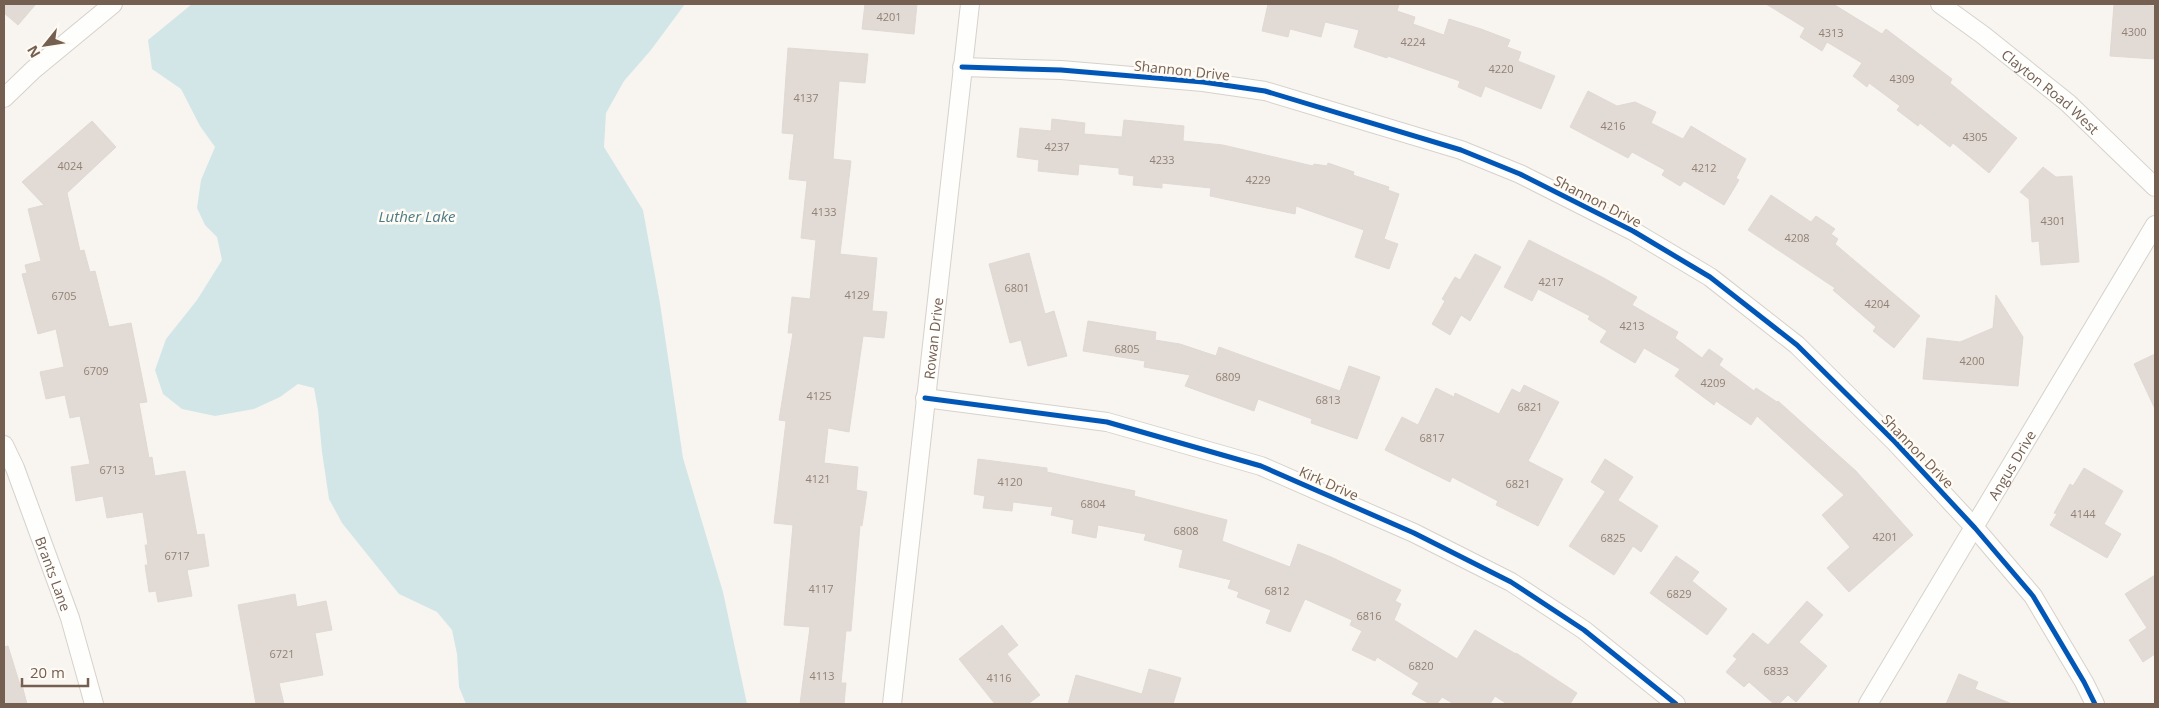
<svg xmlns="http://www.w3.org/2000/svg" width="2159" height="708" font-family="'Open Sans',sans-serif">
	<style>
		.water { fill: #d2e6e8 }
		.building { fill: #e2dbd5; stroke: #e1dad3 }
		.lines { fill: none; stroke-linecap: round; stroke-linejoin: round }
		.minor-casing { stroke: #d6d1cb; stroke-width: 20 }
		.minor { stroke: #fefefd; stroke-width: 18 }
		.cycleway-casing { stroke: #fefaf4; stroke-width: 8 }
		.cycleway { stroke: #0057b8; stroke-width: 5 }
		.labels { text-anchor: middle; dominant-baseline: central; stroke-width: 5; stroke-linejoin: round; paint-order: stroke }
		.number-label { font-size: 11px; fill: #928175 }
		.street-label { font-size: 14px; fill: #755f51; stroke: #fefaf4 }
		.water-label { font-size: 15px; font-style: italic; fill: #4c7b86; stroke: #fefaf4 }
	</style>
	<rect width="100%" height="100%" fill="#f8f5f0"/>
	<!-- water -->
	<polygon class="water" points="192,4 685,4 651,50 624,81 606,113 604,147 643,210 660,303 683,458 723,592 747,704 466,704 459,687 457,654 452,630 437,612 399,594 342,523 329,499 322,452 318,410 314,388 298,384 280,397 254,409 215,416 182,409 163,394 155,370 166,339 197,300 222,260 217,237 205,225 197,208 201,180 215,147 200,126 181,89 152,69 148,40"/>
	<!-- building -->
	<g class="building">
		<polygon points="4,4 36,4 18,25 4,13"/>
		<polygon points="865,4 917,4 914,34 862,29"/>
		<polygon points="1268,4 1399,4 1397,11 1415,17 1413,24 1444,35 1449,19 1481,29 1510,40 1507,47 1521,52 1518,61 1555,76 1541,109 1485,86 1481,97 1458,87 1460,81 1388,56 1387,58 1354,47 1359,30 1325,22 1321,37 1290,29 1288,37 1262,31"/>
		<polygon points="1766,4 1833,4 1882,34 1886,29 1952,79 1950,83 2017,138 1989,173 1953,143 1950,147 1920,123 1918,126 1897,110 1900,106 1869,83 1867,87 1853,76 1862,63 1827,42 1822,51 1800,37 1805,28"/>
		<polygon points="2114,4 2155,6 2155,59 2110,56"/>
		<polygon points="788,48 868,54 865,83 839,81 833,159 851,161 840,254 877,258 872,311 887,312 884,338 863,336 849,432 828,428 824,463 858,467 856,490 867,492 862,526 860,525 851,631 846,631 841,683 846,683 844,704 800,704 810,627 784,625 793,525 774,523 786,421 779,420 793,333 788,333 792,297 810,299 816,240 801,238 807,181 789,179 794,134 782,133"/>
		<polygon points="1588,91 1617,106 1635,102 1656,112 1651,123 1683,139 1691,126 1746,159 1736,178 1739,180 1724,205 1684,181 1680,186 1662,175 1665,170 1632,152 1628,158 1570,127"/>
		<polygon points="1052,119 1085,123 1084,134 1122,137 1124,120 1184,126 1183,141 1223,145 1313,166 1314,164 1327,166 1328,163 1354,172 1353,175 1389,187 1388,190 1399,194 1384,239 1398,244 1389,269 1355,257 1364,230 1296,206 1295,214 1210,196 1211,188 1162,183 1162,188 1133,185 1134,176 1119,174 1119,168 1079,164 1078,175 1038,171 1039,160 1017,157 1020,128 1051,131"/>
		<polygon points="92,121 116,147 67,193 80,251 84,250 90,272 95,271 109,327 131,323 147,402 139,403 149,458 152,457 155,476 185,471 197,535 204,534 209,566 187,570 192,596 158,602 156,591 149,592 145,565 148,565 145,545 148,545 143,512 107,518 103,496 76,501 71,467 90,464 80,416 70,418 65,395 46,399 40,372 64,367 56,329 38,334 22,274 27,273 25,265 41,261 28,209 44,205 22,182"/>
		<polygon points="2043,167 2056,177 2072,176 2079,262 2041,265 2039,241 2032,242 2029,199 2020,192"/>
		<polygon points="1771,195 1811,222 1816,216 1835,229 1831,234 1838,239 1835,244 1920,316 1894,348 1873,331 1876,327 1833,290 1835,288 1748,230"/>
		<polygon points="1529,240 1602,277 1637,297 1632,305 1678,332 1675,338 1702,358 1709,349 1723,359 1719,365 1754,391 1756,388 1777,402 1778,401 1856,471 1913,535 1849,592 1827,568 1850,547 1822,515 1844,495 1757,416 1751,425 1716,401 1714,405 1675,376 1680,369 1644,348 1635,363 1600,342 1607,331 1588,319 1590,316 1538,289 1532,301 1504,287"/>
		<polygon points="1029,253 1045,314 1054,311 1067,356 1028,366 1021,340 1010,343 989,264"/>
		<polygon points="1475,254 1501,267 1470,321 1461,315 1450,335 1432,324 1445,301 1442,299 1455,277 1460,280"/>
		<polygon points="1996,295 2023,337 2018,386 1923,379 1927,338 1960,342 1993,328"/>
		<polygon points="1088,321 1156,332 1155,340 1180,344 1216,356 1219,347 1340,391 1349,366 1380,377 1357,439 1311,423 1312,419 1258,399 1254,411 1185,386 1190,375 1144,367 1145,361 1083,351"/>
		<polygon points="2155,354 2155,409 2134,364"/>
		<polygon points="1524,385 1559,402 1528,461 1563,479 1538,526 1496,505 1498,501 1452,477 1450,482 1385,450 1402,417 1418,425 1436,388 1454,397 1455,393 1499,414 1512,389 1520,393"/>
		<polygon points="978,459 1047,468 1047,472 1135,491 1134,496 1227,520 1222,541 1290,567 1298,544 1331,557 1401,590 1395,601 1401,604 1394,620 1457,659 1475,630 1516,654 1516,653 1577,693 1570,704 1507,704 1495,696 1490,704 1454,704 1442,697 1437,704 1430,704 1412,694 1419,683 1377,657 1375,661 1352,650 1362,631 1350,625 1352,620 1305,599 1290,632 1266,623 1271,610 1237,597 1239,592 1228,588 1231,580 1179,567 1183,550 1144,540 1146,534 1098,525 1096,538 1072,533 1074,520 1051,515 1053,507 1013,502 1012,511 983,508 985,496 974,494"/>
		<polygon points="1605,459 1633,477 1618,500 1591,482"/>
		<polygon points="2084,468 2123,491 2104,524 2121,534 2107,558 2050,525 2057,514 2054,513 2070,484 2073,486"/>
		<polygon points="1605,492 1658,526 1641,552 1633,546 1614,575 1569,546"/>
		<polygon points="1676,556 1699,572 1692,581 1727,609 1707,635 1650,593"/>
		<polygon points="2155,575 2155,654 2143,662 2129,640 2147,628 2125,594"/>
		<polygon points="295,594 297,607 326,601 332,630 315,633 323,675 279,683 284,704 256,704 238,605"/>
		<polygon points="1807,601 1823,615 1799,642 1827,666 1796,702 1788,695 1779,704 1774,704 1749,682 1744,687 1726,672 1737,659 1733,656 1753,633 1768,645"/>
		<polygon points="1002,625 1018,645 1007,654 1040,695 1028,704 995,704 959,659"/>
		<polygon points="8,646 20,685 22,685 27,704 4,704 4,647"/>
		<polygon points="1149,669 1181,678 1173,704 1068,704 1076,675 1142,694"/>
		<polygon points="1959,674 1978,682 1975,689 2012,704 1946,704"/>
	</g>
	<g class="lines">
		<!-- minor casing -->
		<g class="minor-casing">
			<g id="minor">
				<path id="s1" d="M1940,4l43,31 85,68 87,84"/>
				<polyline points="962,67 1061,70 1203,82 1265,91 1461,150 1520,174 1633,231 1710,277 1797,345 1895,442 1975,528 2033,596 2084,682 2095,704"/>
				<polyline points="4,98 33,70 113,4"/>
				<polyline points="925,398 1107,422 1261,466 1414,533 1511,582 1584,630 1676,704"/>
				<path id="s2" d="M4,445l11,23 55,150 24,86"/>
				<path id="s3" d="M892,704l78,-700"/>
				<path id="s4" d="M1868,704l287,-479"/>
			</g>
		</g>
		<!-- minor -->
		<use href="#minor" class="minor"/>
		<!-- cycleway casing -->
		<g class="cycleway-casing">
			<g id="cycleway">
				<polyline points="962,67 1061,70 1203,82 1265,91 1461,150 1520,174 1633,231 1710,277 1797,345 1895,442 1975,528 2033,596 2084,682 2095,704"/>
				<polyline points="925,398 1107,422 1261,466 1414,533 1511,582 1584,630 1676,704"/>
			</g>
		</g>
		<!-- cycleway -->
		<use href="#cycleway" class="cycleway"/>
	</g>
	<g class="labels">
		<!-- number labels -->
		<g class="number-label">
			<text x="889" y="16">4201</text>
			<text x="2134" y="31">4300</text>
			<text x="1831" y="32">4313</text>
			<text x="1413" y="41">4224</text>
			<text x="1501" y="68">4220</text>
			<text x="1902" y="78">4309</text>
			<text x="806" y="97">4137</text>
			<text x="1613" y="125">4216</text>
			<text x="1975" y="136">4305</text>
			<text x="1057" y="146">4237</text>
			<text x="1162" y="159">4233</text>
			<text x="70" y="165">4024</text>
			<text x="1704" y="167">4212</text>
			<text x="1258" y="179">4229</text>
			<text x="824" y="211">4133</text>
			<text x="2053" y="220">4301</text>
			<text x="1797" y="237">4208</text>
			<text x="1551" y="281">4217</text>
			<text x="1017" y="287">6801</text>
			<text x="857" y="294">4129</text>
			<text x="64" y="295">6705</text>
			<text x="1877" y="303">4204</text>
			<text x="1632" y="325">4213</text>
			<text x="1127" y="348">6805</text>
			<text x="1972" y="360">4200</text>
			<text x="96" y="370">6709</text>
			<text x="1228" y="376">6809</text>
			<text x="1713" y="382">4209</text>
			<text x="819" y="395">4125</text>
			<text x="1328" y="399">6813</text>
			<text x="1530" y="406">6821</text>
			<text x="1432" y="437">6817</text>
			<text x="112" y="469">6713</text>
			<text x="818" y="478">4121</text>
			<text x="1010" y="481">4120</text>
			<text x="1518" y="483">6821</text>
			<text x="1093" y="503">6804</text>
			<text x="2083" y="513">4144</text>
			<text x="1186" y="530">6808</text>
			<text x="1885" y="536">4201</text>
			<text x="1613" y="537">6825</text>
			<text x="177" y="555">6717</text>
			<text x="821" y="588">4117</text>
			<text x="1277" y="590">6812</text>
			<text x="1679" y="593">6829</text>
			<text x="1369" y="615">6816</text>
			<text x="282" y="653">6721</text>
			<text x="1421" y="665">6820</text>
			<text x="1776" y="670">6833</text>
			<text x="822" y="675">4113</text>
			<text x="999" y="677">4116</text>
		</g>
		<!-- street labels -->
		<g class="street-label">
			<text transform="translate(1182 70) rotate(6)">Shannon Drive</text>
			<text stroke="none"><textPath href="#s1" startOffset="141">Clayton Road West</textPath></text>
			<text transform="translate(1598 201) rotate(27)">Shannon Drive</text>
			<text stroke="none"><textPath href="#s3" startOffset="368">Rowan Drive</textPath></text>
			<text transform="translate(1918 451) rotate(46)">Shannon Drive</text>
			<text stroke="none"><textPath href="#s4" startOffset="279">Angus Drive</textPath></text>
			<text transform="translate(1329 483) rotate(24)">Kirk Drive</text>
			<text stroke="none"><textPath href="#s2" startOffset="138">Brants Lane</textPath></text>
		</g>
		<!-- water labels -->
		<g class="water-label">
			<text x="417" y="216">Luther Lake</text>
		</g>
	</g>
	<!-- border -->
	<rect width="2159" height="708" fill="none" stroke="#755f51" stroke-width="10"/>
	<!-- north arrow -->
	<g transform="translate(45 45) rotate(240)" stroke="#fefaf4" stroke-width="4" paint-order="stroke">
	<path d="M0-4L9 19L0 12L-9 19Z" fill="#755f51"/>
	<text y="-8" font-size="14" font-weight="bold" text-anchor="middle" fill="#755f51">N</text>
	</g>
	<!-- scale -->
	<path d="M22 678v8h66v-8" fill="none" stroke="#755f51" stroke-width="2.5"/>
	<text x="30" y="678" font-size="15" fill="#755f51" stroke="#fefaf4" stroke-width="4" paint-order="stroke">20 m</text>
</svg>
